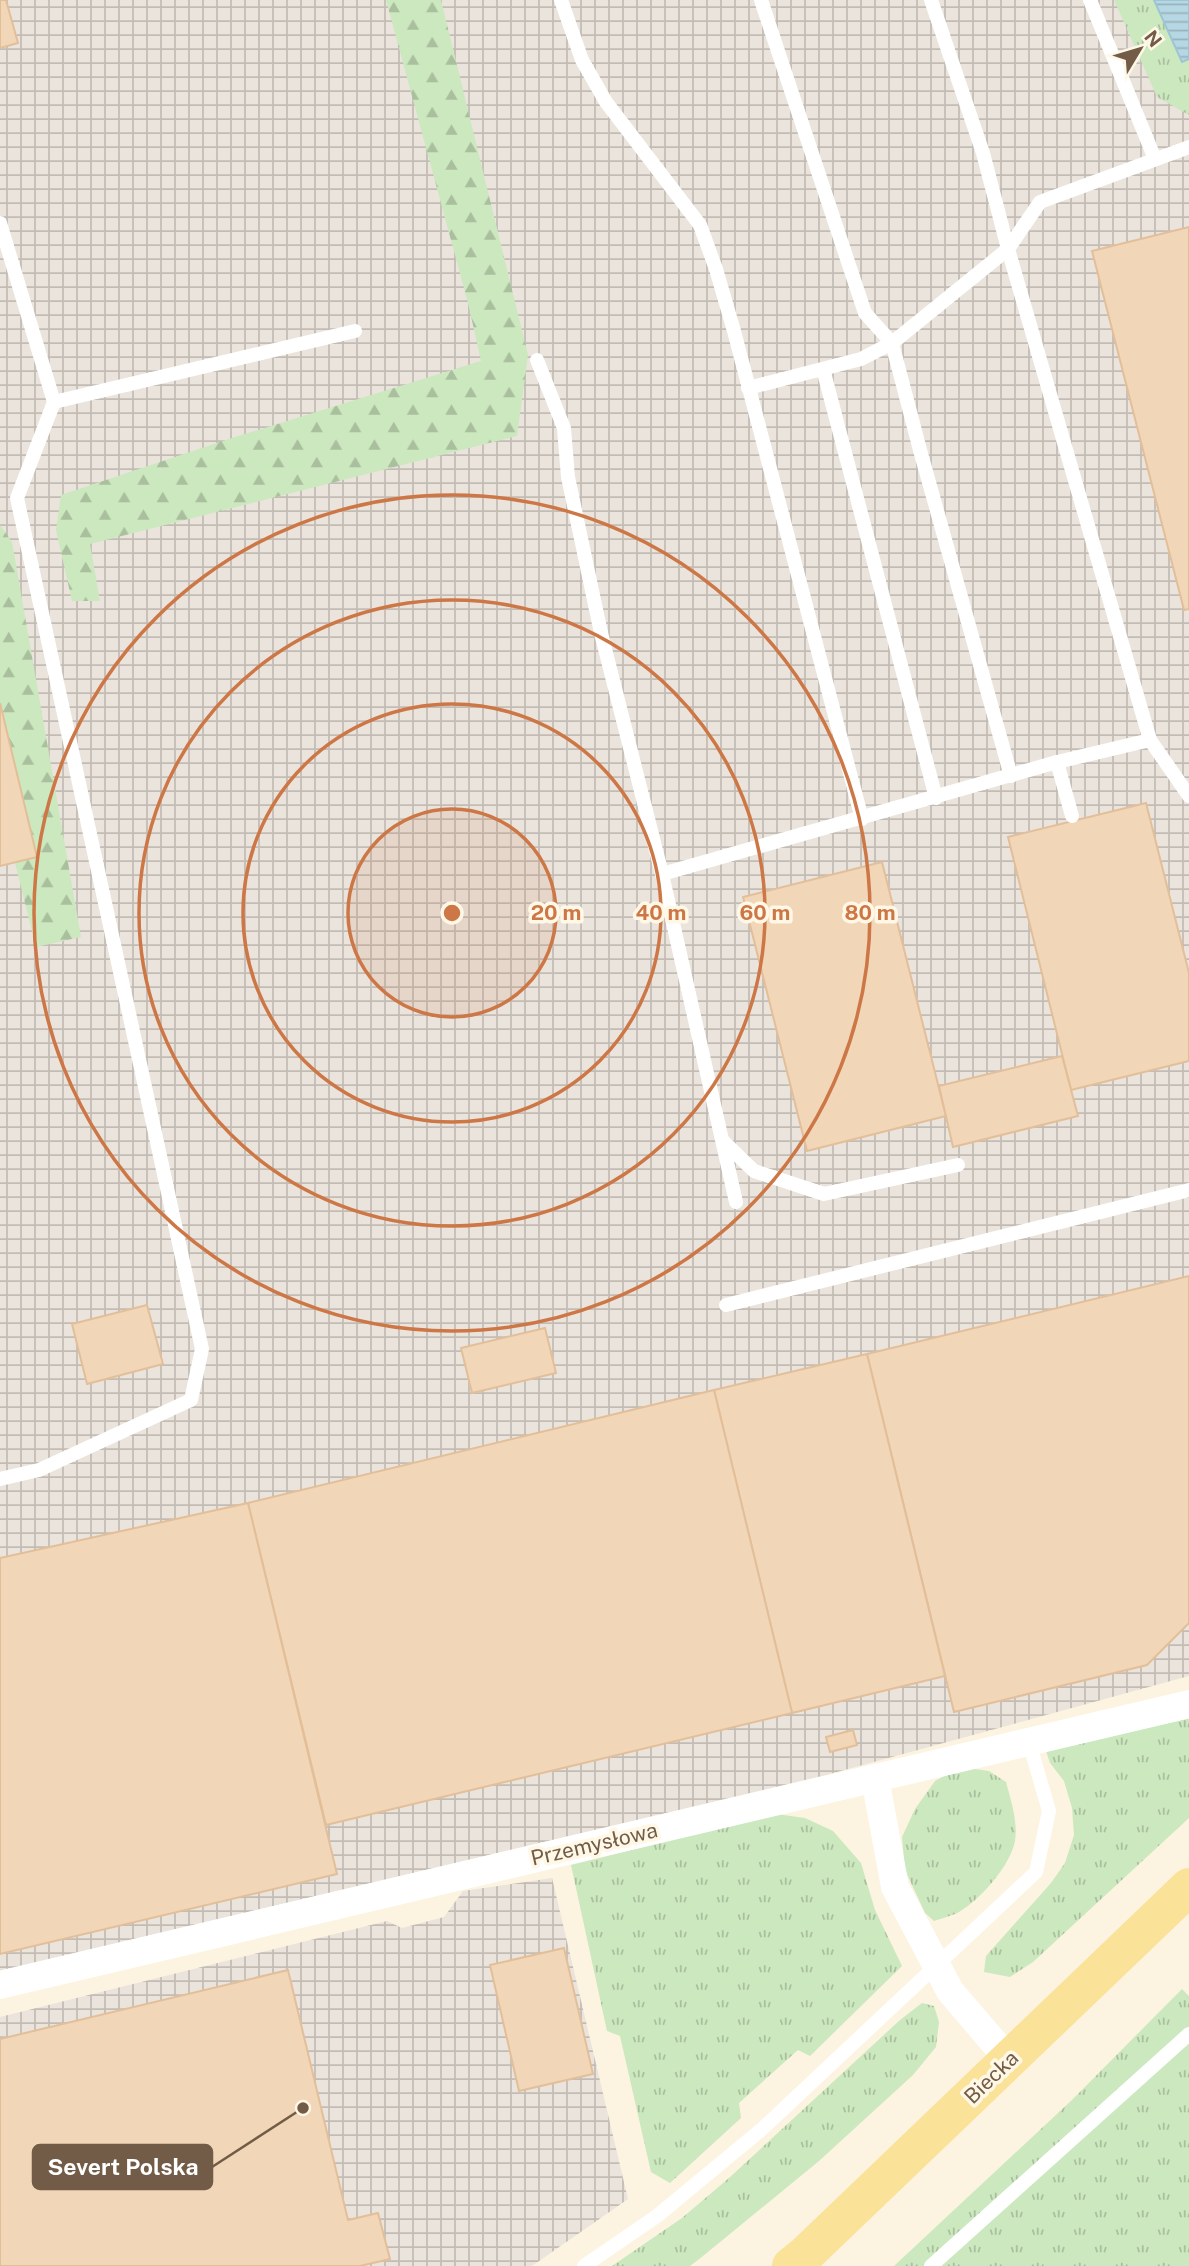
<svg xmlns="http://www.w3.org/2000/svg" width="1189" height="2266" font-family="'Public Sans',sans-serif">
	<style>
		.industrial { fill: url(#industrial-grid) }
		.grass { fill: url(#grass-tufts) }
		.forest { fill: url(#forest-firs) }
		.water { fill: url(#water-rules); stroke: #9cc5d6; stroke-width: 2 }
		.building { fill: #f1d6b8; stroke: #e3bf99; stroke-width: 2 }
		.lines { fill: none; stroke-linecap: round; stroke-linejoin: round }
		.service { stroke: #fff; stroke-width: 14 }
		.minor { stroke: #fff; stroke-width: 28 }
		.primary { stroke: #fae299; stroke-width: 38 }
		.ring { fill: none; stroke: #ce7746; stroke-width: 3.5 }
		.labels { text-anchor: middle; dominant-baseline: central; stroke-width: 7; stroke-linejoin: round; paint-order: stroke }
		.street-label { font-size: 21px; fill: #725c48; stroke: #fff8e6 }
		.centre { fill: #ce7746; stroke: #fff8e6; stroke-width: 3.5 }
		.ring-label { font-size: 21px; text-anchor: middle; font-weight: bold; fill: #ce7746; stroke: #fff8e6; stroke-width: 7; stroke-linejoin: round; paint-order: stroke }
		.leader { fill: none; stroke: #725c48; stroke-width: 2.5 }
		.callout-dot { fill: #725c48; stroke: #fff8e6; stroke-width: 2.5 }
		.callout { fill: #725c48; stroke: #725c48; stroke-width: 2.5 }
		.callout-label { font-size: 23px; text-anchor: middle; font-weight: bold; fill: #fff }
	</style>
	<defs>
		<pattern id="industrial-grid" width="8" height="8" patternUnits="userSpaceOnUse" patternTransform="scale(1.75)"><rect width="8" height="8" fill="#eae4dc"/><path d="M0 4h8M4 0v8" fill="none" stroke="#c2bcb4"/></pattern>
		<pattern id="grass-tufts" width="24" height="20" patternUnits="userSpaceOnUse" patternTransform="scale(1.75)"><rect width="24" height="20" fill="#cbe8bf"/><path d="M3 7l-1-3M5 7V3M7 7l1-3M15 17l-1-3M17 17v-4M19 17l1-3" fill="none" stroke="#a9bf9d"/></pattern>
		<pattern id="forest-firs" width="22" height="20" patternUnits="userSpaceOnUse" patternTransform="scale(1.75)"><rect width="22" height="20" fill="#cbe8bf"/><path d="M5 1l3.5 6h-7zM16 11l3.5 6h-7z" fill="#a9bf9d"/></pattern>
		<pattern id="water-rules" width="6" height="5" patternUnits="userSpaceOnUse" patternTransform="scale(1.75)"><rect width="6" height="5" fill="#b6d8e4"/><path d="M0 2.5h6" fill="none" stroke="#98b2bb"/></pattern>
	</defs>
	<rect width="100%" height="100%" fill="#fcf4e0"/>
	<!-- industrial -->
	<g class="industrial">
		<polygon points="0,0 1189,0 1189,1676 826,1775 0,1971"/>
		<polygon points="552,1878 628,2199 532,2266 0,2266 0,2017 387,1921 402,1928 444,1917 463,1891"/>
	</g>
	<!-- grass -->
	<g class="grass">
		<polygon points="1114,0 1154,0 1182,62 1189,59 1189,115 1157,97"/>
		<polygon points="1189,1714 1189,1818 1033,1962 1010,1977 984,1972 986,1956 1051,1883 1065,1863 1074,1835 1072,1808 1064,1781 1050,1763 1046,1751"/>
		<path d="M961,1767l28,4 17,11c5,19 12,40 9,59 -5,25 -34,58 -56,71 -7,4 -17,6 -25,9l-9,-8 -20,-43 -3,-33 13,-28 20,-28z"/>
		<polygon points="776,1814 805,1818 833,1831 861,1863 875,1910 902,1966 810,2056 798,2050 739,2103 741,2118 670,2183 651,2172 620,2036 607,2031 571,1865"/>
		<polygon points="1182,1989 1189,1996 1189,2266 894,2266 1072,2100"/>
		<polygon points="922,2003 934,2006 939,2022 936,2047 913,2075 819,2161 703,2256 690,2266 612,2266 682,2218 729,2178 900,2020"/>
	</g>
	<!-- forest -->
	<g class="forest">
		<polygon points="386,0 441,0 528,355 517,436 90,544 100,601 72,601 56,530 61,495 235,437 481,361 468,303"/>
		<polygon points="0,525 12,542 81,937 36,947 0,803"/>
	</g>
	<!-- water -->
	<polygon class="water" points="1154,0 1189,0 1189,59 1182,62"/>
	<!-- building -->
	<g class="building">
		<polygon points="0,0 6,0 18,43 0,48"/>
		<polygon points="1189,227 1189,609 1184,610 1092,251"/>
		<polygon points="0,703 37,857 0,866"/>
		<polygon points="1146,803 1189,973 1189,1061 1071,1090 1008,837"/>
		<polygon points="882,862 946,1116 807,1151 743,897"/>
		<polygon points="1062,1056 1078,1116 953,1147 939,1086"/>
		<polygon points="1189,1276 1189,1623 1147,1665 954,1712 867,1354"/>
		<polygon points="147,1305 163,1364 87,1384 72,1324"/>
		<polygon points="545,1328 556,1373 472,1393 461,1348"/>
		<polygon points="867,1354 945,1676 792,1713 714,1390"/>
		<polygon points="714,1390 792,1713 326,1825 248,1503"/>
		<polygon points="248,1503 337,1874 0,1954 0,1558"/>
		<polygon points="853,1730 857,1745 830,1752 826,1737"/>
		<polygon points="564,1948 593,2074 519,2091 490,1965"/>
		<polygon points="288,1970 348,2220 378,2213 390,2259 360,2266 0,2266 0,2039"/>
	</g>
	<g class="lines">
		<!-- service -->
		<g class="service">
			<polyline points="561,0 582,60 606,102 700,225 716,269 734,331 862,819"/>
			<polyline points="931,0 983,153 1008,249 1150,740"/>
			<polyline points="1090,0 1155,159"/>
			<polyline points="0,223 54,402 17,498 202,1349 191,1400 39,1470 0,1479"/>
			<polyline points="537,360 564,428 568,477 601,633 662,874 1057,762 1150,740 1189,796"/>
			<polyline points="823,369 936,798"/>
			<polyline points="748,388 861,359 892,343 865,313 761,0"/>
			<polyline points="54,402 355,331"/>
			<polyline points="1057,762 1072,816"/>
			<polyline points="1011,776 920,450 892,343 1008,249 1040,202 1189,147"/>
			<polyline points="662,874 736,1202"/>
			<polyline points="723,1141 754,1171 824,1194 958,1165"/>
			<polyline points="726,1305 1189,1190"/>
			<polyline points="584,2266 657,2216 761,2130 1036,1872 1049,1811 1029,1742"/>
			<polyline points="931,2266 1189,2034"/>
		</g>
		<!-- minor -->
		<g class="minor">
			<polyline points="875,1778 895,1887 950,1991 1009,2060"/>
			<polyline points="0,1985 1189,1704"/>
		</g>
		<!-- primary -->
		<polyline class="primary" points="791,2266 806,2254 1189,1887"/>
	</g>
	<!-- distance rings -->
	<circle cx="452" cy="913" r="104" fill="#ce7746" fill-opacity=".12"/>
	<g class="ring">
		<circle cx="452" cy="913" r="104"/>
		<circle cx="452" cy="913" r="209"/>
		<circle cx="452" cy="913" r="313"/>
		<circle cx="452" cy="913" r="418"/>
	</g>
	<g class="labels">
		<!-- street labels -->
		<g class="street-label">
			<text transform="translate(594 1844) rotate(-13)">Przemysłowa</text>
			<text transform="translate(991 2077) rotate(-44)">Biecka</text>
		</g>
	</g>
	<circle cx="452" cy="913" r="10" class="centre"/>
	<g class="ring-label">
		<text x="556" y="920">20 m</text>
		<text x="661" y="920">40 m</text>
		<text x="765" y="920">60 m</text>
		<text x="870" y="920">80 m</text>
	</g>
	<!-- callouts -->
	<path class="leader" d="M303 2108L212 2167"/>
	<circle class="callout-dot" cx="303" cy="2108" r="7"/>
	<rect class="callout" x="33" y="2145" width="179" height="44" rx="7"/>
	<g class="callout-label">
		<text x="123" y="2175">Severt Polska</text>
	</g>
	<!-- north arrow -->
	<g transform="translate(1140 49) rotate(52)" stroke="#fff8e6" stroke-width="5" paint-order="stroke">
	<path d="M0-5L12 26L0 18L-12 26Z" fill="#725c48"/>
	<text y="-10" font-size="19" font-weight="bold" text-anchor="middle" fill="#725c48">N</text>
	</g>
</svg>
